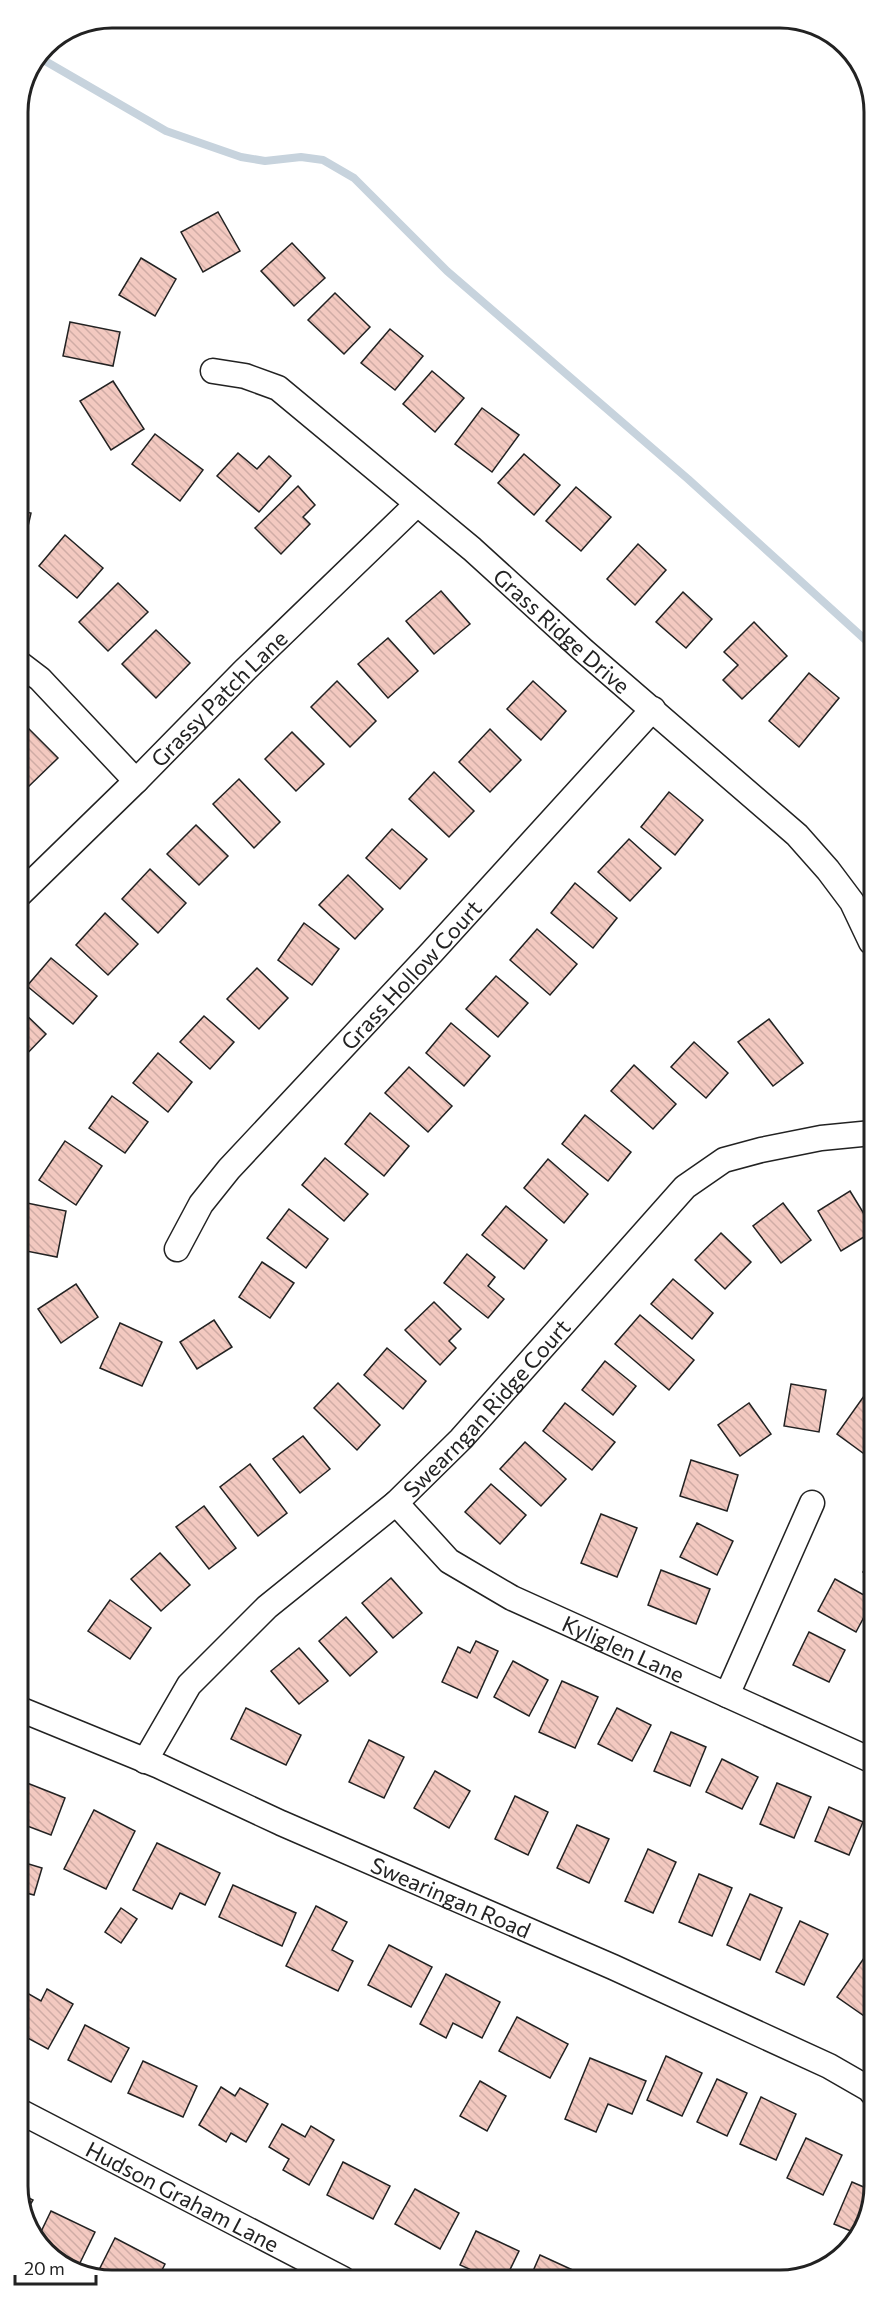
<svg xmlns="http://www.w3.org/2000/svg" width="892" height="2299" font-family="Commissioner,sans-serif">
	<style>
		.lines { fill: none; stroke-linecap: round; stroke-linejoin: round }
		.stream { stroke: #c7d3dd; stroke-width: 8 }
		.building { fill: url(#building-back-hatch); stroke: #222; stroke-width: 1.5 }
		.minor-casing { stroke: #222; stroke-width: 27 }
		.minor { stroke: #fff; stroke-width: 24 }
		.labels { text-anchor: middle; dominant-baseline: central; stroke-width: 4.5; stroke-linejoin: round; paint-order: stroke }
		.street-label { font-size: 22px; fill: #222; stroke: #fff }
		.rim { fill: none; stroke: #222; stroke-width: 3 }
	</style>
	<defs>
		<pattern id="building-back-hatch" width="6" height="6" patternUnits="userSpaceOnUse" patternTransform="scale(1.5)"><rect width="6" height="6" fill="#f3c9c0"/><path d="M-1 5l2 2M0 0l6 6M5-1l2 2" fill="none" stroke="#d0aca5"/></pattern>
	</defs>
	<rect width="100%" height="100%" fill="#fff"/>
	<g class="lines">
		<!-- stream -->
		<polyline class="stream" points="40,58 166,131 241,157 265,161 301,157 323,160 354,178 447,271 688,479 870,644"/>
	</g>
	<!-- building -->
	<g class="building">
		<polygon points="218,212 240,251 203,272 181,232"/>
		<polygon points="292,243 325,278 294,306 261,271"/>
		<polygon points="141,258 176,279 155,316 119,295"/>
		<polygon points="335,293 370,327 344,354 308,320"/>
		<polygon points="70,322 120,332 113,366 63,356"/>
		<polygon points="390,329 423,356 395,390 361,363"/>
		<polygon points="432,371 464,398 435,432 403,404"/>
		<polygon points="113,381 144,429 111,450 80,401"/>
		<polygon points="482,408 519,435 492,472 455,444"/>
		<polygon points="155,434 203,470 180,501 132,464"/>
		<polygon points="238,453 257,469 269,456 291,476 259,512 217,476"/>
		<polygon points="524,454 560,485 534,515 498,483"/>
		<polygon points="298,486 315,505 303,517 310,524 281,554 255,528"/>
		<polygon points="576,487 611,517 581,551 546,521"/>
		<polygon points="19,511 31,513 21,557 19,557"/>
		<polygon points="65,535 103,568 77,598 39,566"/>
		<polygon points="638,544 666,570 635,605 607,579"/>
		<polygon points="118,583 148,612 108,651 79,622"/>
		<polygon points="441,591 470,624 434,654 406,621"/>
		<polygon points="683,592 712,619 686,648 656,622"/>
		<polygon points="754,622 787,656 742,699 723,680 738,665 724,652"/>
		<polygon points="156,630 190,663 156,698 122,664"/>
		<polygon points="388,638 418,671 388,698 358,664"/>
		<polygon points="809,673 839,698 799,747 769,721"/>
		<polygon points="337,681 376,721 350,747 311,707"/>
		<polygon points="533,681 566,711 541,740 507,709"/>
		<polygon points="25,725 58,758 26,789 20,783 20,730"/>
		<polygon points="490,729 521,760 490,792 459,762"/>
		<polygon points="292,732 324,764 296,791 265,759"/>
		<polygon points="434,772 474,811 449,837 409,799"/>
		<polygon points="239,779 280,822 254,848 213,804"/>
		<polygon points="669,792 703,820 675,855 641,827"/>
		<polygon points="196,825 228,856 199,885 167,854"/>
		<polygon points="392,829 427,859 400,889 366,858"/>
		<polygon points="629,839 661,868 630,901 598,872"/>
		<polygon points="150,869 186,903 158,933 122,899"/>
		<polygon points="348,875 383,909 355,939 319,905"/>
		<polygon points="575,883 617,918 593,948 551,913"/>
		<polygon points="105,913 138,944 108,975 76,945"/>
		<polygon points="304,923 339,949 312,985 278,960"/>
		<polygon points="537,929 577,964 550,995 510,960"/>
		<polygon points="51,958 97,996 73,1024 27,986"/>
		<polygon points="257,968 288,998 259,1029 227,999"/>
		<polygon points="496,976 528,1003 498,1037 466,1009"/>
		<polygon points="20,1009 46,1034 20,1061"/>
		<polygon points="204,1016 234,1042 210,1069 180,1042"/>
		<polygon points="769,1019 803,1063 773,1086 738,1042"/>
		<polygon points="451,1023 490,1056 464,1086 426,1053"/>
		<polygon points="694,1042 728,1073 706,1098 671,1067"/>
		<polygon points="158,1053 192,1082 168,1112 133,1083"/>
		<polygon points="634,1065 676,1104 653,1129 611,1091"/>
		<polygon points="409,1067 452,1106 428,1132 385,1093"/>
		<polygon points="112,1096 148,1122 125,1153 89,1128"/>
		<polygon points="370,1113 409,1146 384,1176 345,1144"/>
		<polygon points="585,1115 631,1152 608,1181 562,1144"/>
		<polygon points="65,1141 102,1166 76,1205 39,1180"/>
		<polygon points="325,1158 368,1194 344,1221 302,1185"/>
		<polygon points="548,1159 588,1194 564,1223 524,1188"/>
		<polygon points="850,1191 872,1227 872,1232 841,1251 818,1211"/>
		<polygon points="27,1203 66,1211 57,1257 21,1250 21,1236"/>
		<polygon points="783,1203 811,1240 781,1263 753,1226"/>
		<polygon points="506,1206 547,1240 524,1269 482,1235"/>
		<polygon points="289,1209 328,1239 306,1268 267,1238"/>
		<polygon points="721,1233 751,1262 725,1289 695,1260"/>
		<polygon points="467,1254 495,1277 488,1286 504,1299 488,1318 444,1283"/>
		<polygon points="262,1262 294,1283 270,1318 239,1297"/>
		<polygon points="673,1279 713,1313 692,1339 651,1304"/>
		<polygon points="76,1284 98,1317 61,1343 38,1309"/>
		<polygon points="434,1302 461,1329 449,1341 456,1348 440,1365 405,1330"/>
		<polygon points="640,1315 694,1360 669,1390 615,1344"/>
		<polygon points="214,1320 232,1347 197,1369 180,1342"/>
		<polygon points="120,1323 162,1342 142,1386 100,1368"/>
		<polygon points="387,1348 426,1381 403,1409 364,1375"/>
		<polygon points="605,1361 636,1386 613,1415 582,1390"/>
		<polygon points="338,1383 380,1425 357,1450 314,1408"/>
		<polygon points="791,1384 826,1390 819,1432 784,1426"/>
		<polygon points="864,1396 872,1401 872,1448 867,1456 837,1434"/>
		<polygon points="565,1403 615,1442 592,1470 543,1431"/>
		<polygon points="749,1403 771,1434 740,1456 718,1425"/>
		<polygon points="303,1436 330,1469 300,1493 273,1459"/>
		<polygon points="525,1442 566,1479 541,1506 500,1469"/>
		<polygon points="691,1460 738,1475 727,1511 680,1496"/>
		<polygon points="250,1464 287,1513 258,1536 220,1487"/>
		<polygon points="491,1484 526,1515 500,1544 465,1512"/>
		<polygon points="204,1506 236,1548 209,1569 176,1527"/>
		<polygon points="601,1514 637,1528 617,1577 581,1563"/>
		<polygon points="697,1523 733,1541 717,1575 680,1557"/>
		<polygon points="160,1553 190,1585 161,1611 131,1579"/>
		<polygon points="873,1556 873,1578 863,1572"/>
		<polygon points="661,1570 710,1589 696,1624 648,1605"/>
		<polygon points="391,1578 422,1613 393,1638 362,1603"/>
		<polygon points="835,1579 873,1600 856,1632 818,1611"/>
		<polygon points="110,1600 151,1628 130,1659 88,1631"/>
		<polygon points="346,1617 377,1652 350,1676 319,1641"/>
		<polygon points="809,1632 845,1650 829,1682 793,1665"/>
		<polygon points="476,1641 498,1651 477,1698 442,1682 458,1647 470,1653"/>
		<polygon points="299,1648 328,1681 299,1704 271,1671"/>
		<polygon points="513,1661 548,1680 529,1716 494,1697"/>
		<polygon points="562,1681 598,1697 575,1748 539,1732"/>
		<polygon points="246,1708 301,1735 286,1765 231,1739"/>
		<polygon points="617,1708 651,1725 632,1761 598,1744"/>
		<polygon points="671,1732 706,1747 690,1786 654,1771"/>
		<polygon points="369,1740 404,1757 384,1798 349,1782"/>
		<polygon points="722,1759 758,1777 742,1809 706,1792"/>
		<polygon points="435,1771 470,1791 449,1828 414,1808"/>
		<polygon points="22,1781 65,1798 51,1835 22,1824"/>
		<polygon points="777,1783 811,1797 794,1838 760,1824"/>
		<polygon points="515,1796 548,1812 528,1855 495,1839"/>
		<polygon points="829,1807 863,1822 849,1855 815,1841"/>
		<polygon points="94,1810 135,1831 106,1889 64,1869"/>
		<polygon points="577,1825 609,1839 589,1883 557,1868"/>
		<polygon points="157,1843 220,1873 205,1905 180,1893 172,1909 133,1890"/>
		<polygon points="648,1849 676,1862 653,1913 625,1901"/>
		<polygon points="22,1862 42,1868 34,1895 22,1892"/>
		<polygon points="699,1874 732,1888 712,1936 679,1922"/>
		<polygon points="233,1885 296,1913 282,1946 219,1917"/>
		<polygon points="750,1894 782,1908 760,1960 727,1945"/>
		<polygon points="316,1906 347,1922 332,1950 353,1961 338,1991 286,1966"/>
		<polygon points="121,1908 137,1919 121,1943 105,1932"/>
		<polygon points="800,1921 828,1934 804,1985 776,1972"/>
		<polygon points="389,1945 432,1967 411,2007 368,1985"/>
		<polygon points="864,1958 873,1964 874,2008 867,2018 837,1997"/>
		<polygon points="446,1974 500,2002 482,2038 453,2023 446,2038 420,2024"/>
		<polygon points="47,1989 73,2004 48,2049 22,2035 25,2025 22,2024 22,1990 41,2001"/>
		<polygon points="517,2017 568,2044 550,2078 499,2051"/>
		<polygon points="85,2025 129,2048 111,2082 68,2060"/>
		<polygon points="666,2056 702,2073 682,2116 647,2100"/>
		<polygon points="590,2058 646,2081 632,2114 608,2104 596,2132 565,2119"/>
		<polygon points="143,2061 197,2086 183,2117 128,2093"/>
		<polygon points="717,2079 747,2093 727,2136 697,2122"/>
		<polygon points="480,2081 506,2096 487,2131 460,2116"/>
		<polygon points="221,2087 235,2096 240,2088 268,2104 246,2142 231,2133 226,2142 199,2125"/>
		<polygon points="761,2097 796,2114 776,2160 740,2144"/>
		<polygon points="282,2124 305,2137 311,2126 334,2140 309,2185 283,2170 289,2159 269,2147"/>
		<polygon points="806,2138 842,2155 823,2195 787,2178"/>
		<polygon points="343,2162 390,2186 373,2219 327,2195"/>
		<polygon points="852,2182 873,2191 858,2234 834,2224"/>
		<polygon points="415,2189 459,2213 440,2249 395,2224"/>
		<polygon points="23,2195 33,2200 23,2217"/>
		<polygon points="51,2211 95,2232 77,2269 51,2256 38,2238"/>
		<polygon points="476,2231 519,2251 506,2278 489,2278 460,2265"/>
		<polygon points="115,2238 165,2264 157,2280 117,2281 98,2272"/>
		<polygon points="540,2255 590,2278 530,2278"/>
	</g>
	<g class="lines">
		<!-- minor casing -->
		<g class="minor-casing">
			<g id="minor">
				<path id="s1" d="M213,371l32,5 33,12 194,161 112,102 213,184 31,35 24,32 19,40"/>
				<polyline points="19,663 40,679 136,781"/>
				<path id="s2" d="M20,894l116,-113 108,-110 173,-167"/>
				<path id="s3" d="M177,1249l24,-45 28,-35 203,-217 221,-243"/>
				<path id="s4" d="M396,1503l53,58 63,37 361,163"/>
				<polyline points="727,1695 812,1503"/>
				<path id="s5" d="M22,1710l137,56 122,57 332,144 216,99 40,23 5,6"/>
				<path id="s6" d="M145,1761l44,-76 78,-78 129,-104 65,-64 224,-252 39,-27 37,-10 60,-12 51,-5"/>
				<path id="s7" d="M23,2113l320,166"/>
			</g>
		</g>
		<!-- minor -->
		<use href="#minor" class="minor"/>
	</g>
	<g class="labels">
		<!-- street labels -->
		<g class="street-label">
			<text stroke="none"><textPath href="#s1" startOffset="441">Grass Ridge Drive</textPath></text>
			<text stroke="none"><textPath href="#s2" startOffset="279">Grassy Patch Lane</textPath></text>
			<text stroke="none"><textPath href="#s3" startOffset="362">Grass Hollow Court</textPath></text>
			<text stroke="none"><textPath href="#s6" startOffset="495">Swearngan Ridge Court</textPath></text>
			<text stroke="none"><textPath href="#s4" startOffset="274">Kyliglen Lane</textPath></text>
			<text stroke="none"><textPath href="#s5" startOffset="468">Swearingan Road</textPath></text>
			<text stroke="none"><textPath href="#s7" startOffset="180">Hudson Graham Lane</textPath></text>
		</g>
	</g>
	<!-- crop -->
	<path d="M0 0H892V2299H0ZM112 28H780A84 84 0 0 1 864 112V2186A84 84 0 0 1 780 2270H112A84 84 0 0 1 28 2186V112A84 84 0 0 1 112 28Z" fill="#fff" fill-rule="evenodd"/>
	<path class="rim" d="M112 28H780A84 84 0 0 1 864 112V2186A84 84 0 0 1 780 2270H112A84 84 0 0 1 28 2186V112A84 84 0 0 1 112 28Z"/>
	<!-- scale -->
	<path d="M15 2275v9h81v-9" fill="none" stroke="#222222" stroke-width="3"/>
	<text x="24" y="2275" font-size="18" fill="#222222" stroke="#ffffff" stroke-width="4.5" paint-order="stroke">20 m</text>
</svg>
